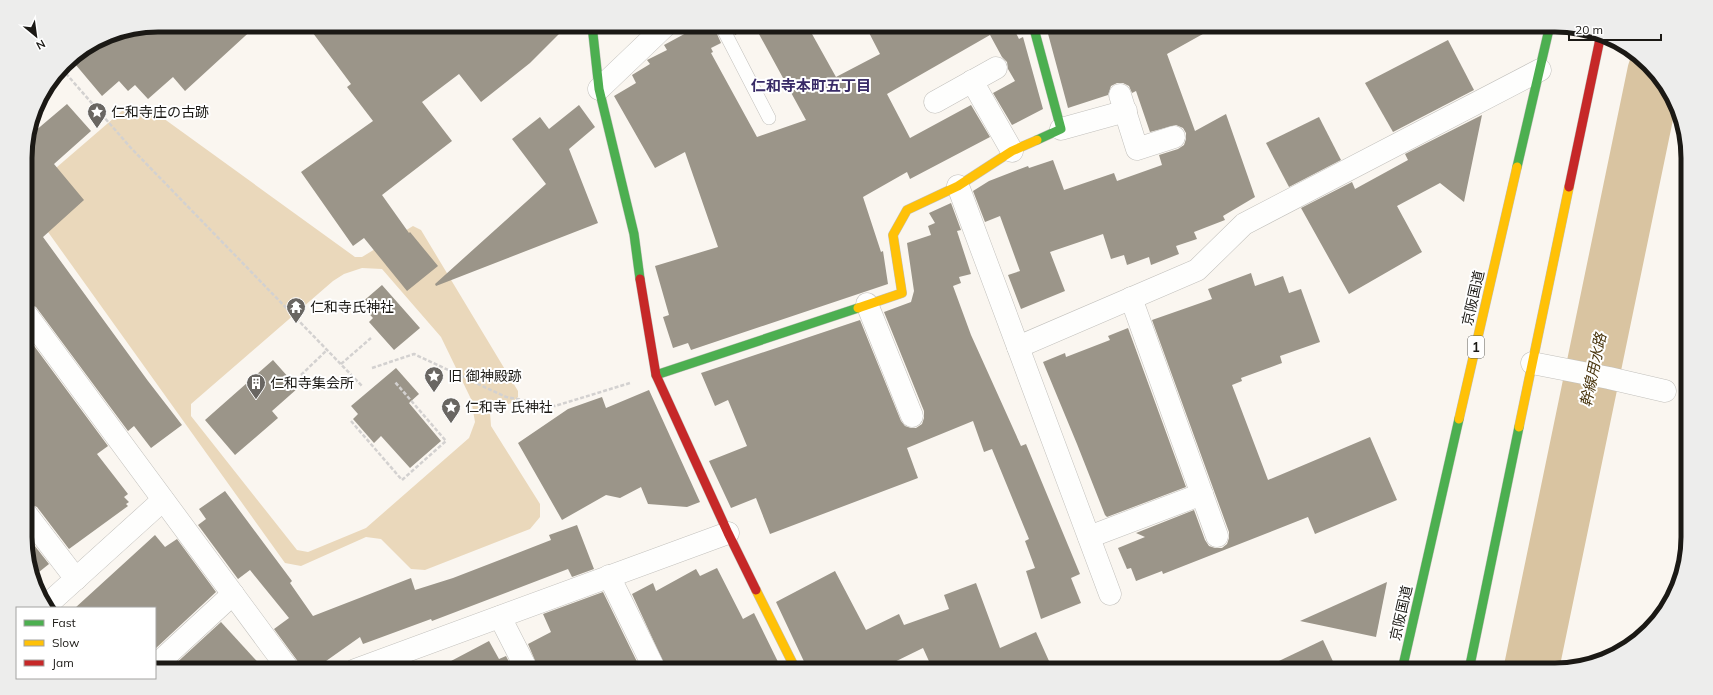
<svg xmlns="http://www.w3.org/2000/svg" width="1713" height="695" font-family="Mulish,'Noto Sans JP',sans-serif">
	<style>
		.forest { fill: #ead8bb; fill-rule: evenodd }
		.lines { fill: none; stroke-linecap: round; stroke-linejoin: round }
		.river { stroke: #d9c4a1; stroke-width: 55 }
		.building { fill: #9b9589 }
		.lane-casing { stroke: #c2c0bc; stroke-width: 14 }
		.street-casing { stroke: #c2c0bc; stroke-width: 23 }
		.fast-casing { stroke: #c2c0bc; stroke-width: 10 }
		.slow-casing { stroke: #c2c0bc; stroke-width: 10 }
		.jam-casing { stroke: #c2c0bc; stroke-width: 10 }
		.path { stroke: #d3d1d0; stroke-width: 2.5; stroke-dasharray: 4 2; stroke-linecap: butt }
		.lane { stroke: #fefefd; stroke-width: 13 }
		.street { stroke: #fefefd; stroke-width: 22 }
		.fast { stroke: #4caf50; stroke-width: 9 }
		.slow { stroke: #ffc107; stroke-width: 9 }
		.jam { stroke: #c62828; stroke-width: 9 }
		.labels { text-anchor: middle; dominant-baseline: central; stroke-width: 4; stroke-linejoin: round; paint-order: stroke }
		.shield { fill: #fff; stroke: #5f5e5b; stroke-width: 1 }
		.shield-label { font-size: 13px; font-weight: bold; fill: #1b1915 }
		.poi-label { font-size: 14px; fill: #1b1915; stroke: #fff; text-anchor: start }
		.street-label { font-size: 14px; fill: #1b1915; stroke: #fff }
		.neighbourhood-label { font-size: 15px; font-weight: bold; fill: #392b67; stroke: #fff }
		.water-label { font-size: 15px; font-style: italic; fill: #48340c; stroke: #fff }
		.rim { fill: none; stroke: #1b1915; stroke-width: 5 }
	</style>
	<rect width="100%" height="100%" fill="#faf6f0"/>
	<!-- forest -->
	<path class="forest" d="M129,105h16l210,152h7l51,-31 8,4 97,161v6l-7,6 -21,9 1,14 49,78v13l-10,12 -105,41 -14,-1 -30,-30 -15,-2 -65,29 -16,-3 -257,-359v-12zM362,268l20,1 59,68 30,62 4,23 -6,16 -103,90 -58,24 -11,-2 -106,-134v-12l142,-123 11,-7z"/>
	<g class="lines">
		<!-- river -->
		<polyline class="river" points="1531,670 1655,71"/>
	</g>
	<!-- building -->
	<g class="building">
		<polygon points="158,25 257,25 185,91 173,77 148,99 135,85 128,91 119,81 102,96 70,58 108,35"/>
		<polygon points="307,25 568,25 530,63 481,102 459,74 422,102 452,141 382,195 409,233 410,232 438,266 407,291 364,238 353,246 301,172 373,121 347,87 351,84"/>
		<polygon points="701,25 713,25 721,43 711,48 713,52 711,53 757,137 806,120 754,25 807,25 836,77 880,54 865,25 1012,25 1019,39 1023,37 1043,109 1012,125 993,93 1015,81 1008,69 1007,62 1002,57 990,35 887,94 910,138 971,105 990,137 910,179 907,172 863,197 881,252 883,251 888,284 691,350 688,343 673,348 663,317 669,315 655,266 718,247 685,152 655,168 614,96 636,83 632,75 650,64 647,60 667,50 664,45"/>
		<polygon points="730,25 752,25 735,35"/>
		<polygon points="1064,25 1219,25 1167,54 1195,131 1226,114 1255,197 1223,216 1225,220 1194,232 1197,239 1176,246 1179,254 1151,265 1149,257 1127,265 1124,255 1111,259 1103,234 1050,252 1065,291 1021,309 1008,275 1020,271 1000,216 985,222 973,191 989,181 1028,166 1029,168 1053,160 1064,190 1114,173 1117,181 1162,165 1159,155 1178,149 1184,145 1186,139 1186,133 1183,128 1176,125 1150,132 1136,91 1132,93 1129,86 1123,83 1117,83 1111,86 1108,95 1068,108 1047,30"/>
		<polygon points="1448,40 1474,90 1393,132 1365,83"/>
		<polygon points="67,104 91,131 54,164 84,200 43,237 148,381 182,425 151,448 134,426 128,431 36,307 26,302 25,149 28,137"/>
		<polygon points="579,105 595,127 569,149 598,223 436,286 435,284 546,184 512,139 540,117 549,129"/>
		<polygon points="1482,115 1464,202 1440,183 1397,206 1422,252 1349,294 1301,208 1352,182 1355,189 1408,160 1405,154"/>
		<polygon points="1319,117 1341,160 1289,187 1266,143"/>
		<polygon points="951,203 961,230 957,231 971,274 959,277 961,283 953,286 971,335 1021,446 1026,444 1080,574 1071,578 1081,603 1041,619 1026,571 1035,568 1025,541 1029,539 992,449 984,452 973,421 907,448 918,478 770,534 756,498 731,508 709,461 747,446 728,400 715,406 701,373 860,320 901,421 905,426 911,428 916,428 922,424 924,418 924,411 884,312 911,302 914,291 907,243 931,235 928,226 935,223 929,213"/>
		<polygon points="1251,273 1255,286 1283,276 1289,293 1301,289 1320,342 1280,356 1282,363 1241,378 1242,381 1232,385 1268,480 1370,437 1397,500 1315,534 1308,517 1163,574 1162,571 1136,581 1131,568 1127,569 1118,548 1145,537 1136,533 1194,510 1205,540 1209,546 1215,548 1222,548 1227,544 1229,538 1229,532 1152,320 1212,299 1208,289"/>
		<polygon points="382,285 420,328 394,350 369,322 373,318 360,304"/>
		<polygon points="1128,328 1186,487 1107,517 1105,515 1077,444 1043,362 1065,353 1066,357 1110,340 1108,336"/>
		<polygon points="26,335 108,446 97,454 128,494 124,497 129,502 126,504 128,506 69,549 37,507 27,503"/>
		<polygon points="273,360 298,388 272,411 278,418 235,455 205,420"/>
		<polygon points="396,368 419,394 409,403 441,441 410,468 381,436 374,443 353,419 358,414 351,406"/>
		<polygon points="649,390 700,502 687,507 648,504 641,487 620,498 606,495 562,520 518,443 568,409 602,397 606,408"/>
		<polygon points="225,491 292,581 290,583 313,616 411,578 415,590 453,578 551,540 549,535 577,525 594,569 572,577 568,569 432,621 431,619 363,644 360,637 319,666 299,663 274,629 289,618 250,570 238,579 198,525 206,519 199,509"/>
		<polygon points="155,535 165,547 177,539 216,592 155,649 155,608 75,608"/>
		<polygon points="27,536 49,564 34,576 28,563"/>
		<polygon points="717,568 743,619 754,613 782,670 667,670 632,594 653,583 656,591 696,569 700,576"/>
		<polygon points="835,571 866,630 899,614 904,625 949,609 944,595 976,583 1000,648 1036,632 1053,670 933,670 923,648 878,670 808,670 776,602"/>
		<polygon points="1387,582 1376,637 1300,621"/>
		<polygon points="603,592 641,670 539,670 528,644 551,632 543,614"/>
		<polygon points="221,622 265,670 173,670 171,668"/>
		<polygon points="1323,640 1337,670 1260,670"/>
		<polygon points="489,641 499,659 506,656 513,670 434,670"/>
	</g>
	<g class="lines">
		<!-- lane casing -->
		<g class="lane-casing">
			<polyline id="lane" points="721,25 769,118"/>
		</g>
		<!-- street casing -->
		<g class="street-casing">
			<g id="street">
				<polyline points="972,81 1012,151"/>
				<polyline points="599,89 666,25"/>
				<polyline points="1120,95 1137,149 1174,137"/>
				<polyline points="935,102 996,68"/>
				<polyline points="1061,129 1126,111"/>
				<polyline points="958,186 1110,594"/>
				<polyline points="1131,298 1217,536"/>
				<polyline points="867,304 912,416"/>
				<polyline points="26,314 289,670"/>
				<polyline points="1018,347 1197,270 1244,224 1540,70"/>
				<polyline points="1532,363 1609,378 1665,391"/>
				<polyline points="27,515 76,579"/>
				<polyline points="1089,537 1202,494"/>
				<polyline points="609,576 655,670"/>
				<polyline points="48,604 163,500"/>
				<polyline points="500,617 527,670"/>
				<polyline points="155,666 233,594"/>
				<polyline points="355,670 728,533"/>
			</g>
		</g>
		<!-- fast casing -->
		<g class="fast-casing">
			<g id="fast">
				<polyline points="592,25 599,89 634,234 640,279"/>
				<polyline points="1033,25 1061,129 1037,140"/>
				<polyline points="1517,167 1550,25"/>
				<polyline points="656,375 858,308"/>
				<polyline points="1402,670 1459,419"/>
				<polyline points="1469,670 1519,427"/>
			</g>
		</g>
		<!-- slow casing -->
		<g class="slow-casing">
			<g id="slow">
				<polyline points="858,308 902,293 893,235 907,210 958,186 1012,151 1037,140"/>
				<polyline points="1459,419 1517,167"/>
				<polyline points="1519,427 1569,187"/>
				<polyline points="756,590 796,670"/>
			</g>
		</g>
		<!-- jam casing -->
		<g class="jam-casing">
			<g id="jam">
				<polyline points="1569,187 1601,34"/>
				<polyline points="640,279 656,375 728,533 756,590"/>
			</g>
		</g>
		<!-- path -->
		<g class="path">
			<polyline points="62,69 131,148 362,386"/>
			<polyline points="341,364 371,338"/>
			<polyline points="372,368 414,354 506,397 555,406 630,383"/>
			<polyline points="301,375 327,350"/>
			<polyline points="351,421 402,480 446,441 395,382"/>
		</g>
		<!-- lane -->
		<use href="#lane" class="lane"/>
		<!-- street -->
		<use href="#street" class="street"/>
		<!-- fast -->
		<use href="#fast" class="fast"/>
		<!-- slow -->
		<use href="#slow" class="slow"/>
		<!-- jam -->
		<use href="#jam" class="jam"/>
	</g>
	<!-- icons -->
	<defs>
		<g id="sight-pin" transform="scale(1)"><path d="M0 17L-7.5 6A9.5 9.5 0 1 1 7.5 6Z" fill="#696662" stroke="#fff"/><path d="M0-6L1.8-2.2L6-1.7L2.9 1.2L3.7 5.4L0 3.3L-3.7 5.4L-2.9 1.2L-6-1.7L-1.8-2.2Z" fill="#fff"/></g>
		<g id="temple-pin" transform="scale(1)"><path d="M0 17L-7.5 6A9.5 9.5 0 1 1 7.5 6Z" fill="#696662" stroke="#fff"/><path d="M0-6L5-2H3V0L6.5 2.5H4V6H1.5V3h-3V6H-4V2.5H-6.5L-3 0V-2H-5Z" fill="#fff"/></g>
		<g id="building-pin" transform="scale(1)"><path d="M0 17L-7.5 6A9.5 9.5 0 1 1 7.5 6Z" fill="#696662" stroke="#fff"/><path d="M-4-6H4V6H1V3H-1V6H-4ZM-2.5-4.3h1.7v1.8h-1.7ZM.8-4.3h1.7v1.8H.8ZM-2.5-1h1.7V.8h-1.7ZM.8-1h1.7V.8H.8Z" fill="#fff"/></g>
	</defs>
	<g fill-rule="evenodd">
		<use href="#sight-pin" x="97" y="112"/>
		<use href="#temple-pin" x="296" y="307"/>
		<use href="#sight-pin" x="434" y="376"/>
		<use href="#building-pin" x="256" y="383"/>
		<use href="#sight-pin" x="451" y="407"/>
	</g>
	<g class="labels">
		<!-- shield labels -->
		<rect class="shield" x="1468" y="336" width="16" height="22" rx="3"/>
		<g class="shield-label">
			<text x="1476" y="347">1</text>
		</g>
		<!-- poi labels -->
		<g class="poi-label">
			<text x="111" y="112">仁和寺庄の古跡</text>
			<text x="310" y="307">仁和寺氏神社</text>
			<text x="448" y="376">旧 御神殿跡</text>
			<text x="270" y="383">仁和寺集会所</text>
			<text x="465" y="407">仁和寺 氏神社</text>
		</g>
		<!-- street labels -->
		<g class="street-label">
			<text transform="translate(1473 298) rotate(-77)">京阪国道</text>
			<text transform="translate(1401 613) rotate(-77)">京阪国道</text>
		</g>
		<!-- neighbourhood labels -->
		<g class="neighbourhood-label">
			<text x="811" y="85">仁和寺本町五丁目</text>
		</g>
		<!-- water labels -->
		<g class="water-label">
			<text transform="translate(1593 370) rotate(-78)">幹線用水路</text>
		</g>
	</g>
	<!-- crop -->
	<path d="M0 0H1713V695H0ZM158 32H1555A126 126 0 0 1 1681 158V537A126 126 0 0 1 1555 663H158A126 126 0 0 1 32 537V158A126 126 0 0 1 158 32Z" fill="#ededec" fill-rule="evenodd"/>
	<path class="rim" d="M158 32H1555A126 126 0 0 1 1681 158V537A126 126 0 0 1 1555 663H158A126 126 0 0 1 32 537V158A126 126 0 0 1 158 32Z"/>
	<!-- legend -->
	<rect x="16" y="607" width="140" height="72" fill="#ffffff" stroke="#a4a3a1"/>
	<rect x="24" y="620" width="20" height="6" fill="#4caf50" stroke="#a4a3a1"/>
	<text x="52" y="627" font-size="12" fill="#1b1915">Fast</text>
	<rect x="24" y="640" width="20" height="6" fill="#ffc107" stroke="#a4a3a1"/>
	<text x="52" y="647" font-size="12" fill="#1b1915">Slow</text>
	<rect x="24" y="660" width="20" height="6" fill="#c62828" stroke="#a4a3a1"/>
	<text x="52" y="667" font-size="12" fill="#1b1915">Jam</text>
	<!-- north arrow -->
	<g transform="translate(36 36) rotate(151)" stroke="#ffffff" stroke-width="3" paint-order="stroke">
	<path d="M0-3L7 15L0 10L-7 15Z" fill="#1b1915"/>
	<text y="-6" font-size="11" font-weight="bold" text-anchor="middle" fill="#1b1915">N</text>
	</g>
	<!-- scale -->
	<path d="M1569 34v6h92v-6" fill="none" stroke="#1b1915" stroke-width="2"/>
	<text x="1575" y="34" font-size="12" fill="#1b1915" stroke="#ffffff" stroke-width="3" paint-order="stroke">20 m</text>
</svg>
